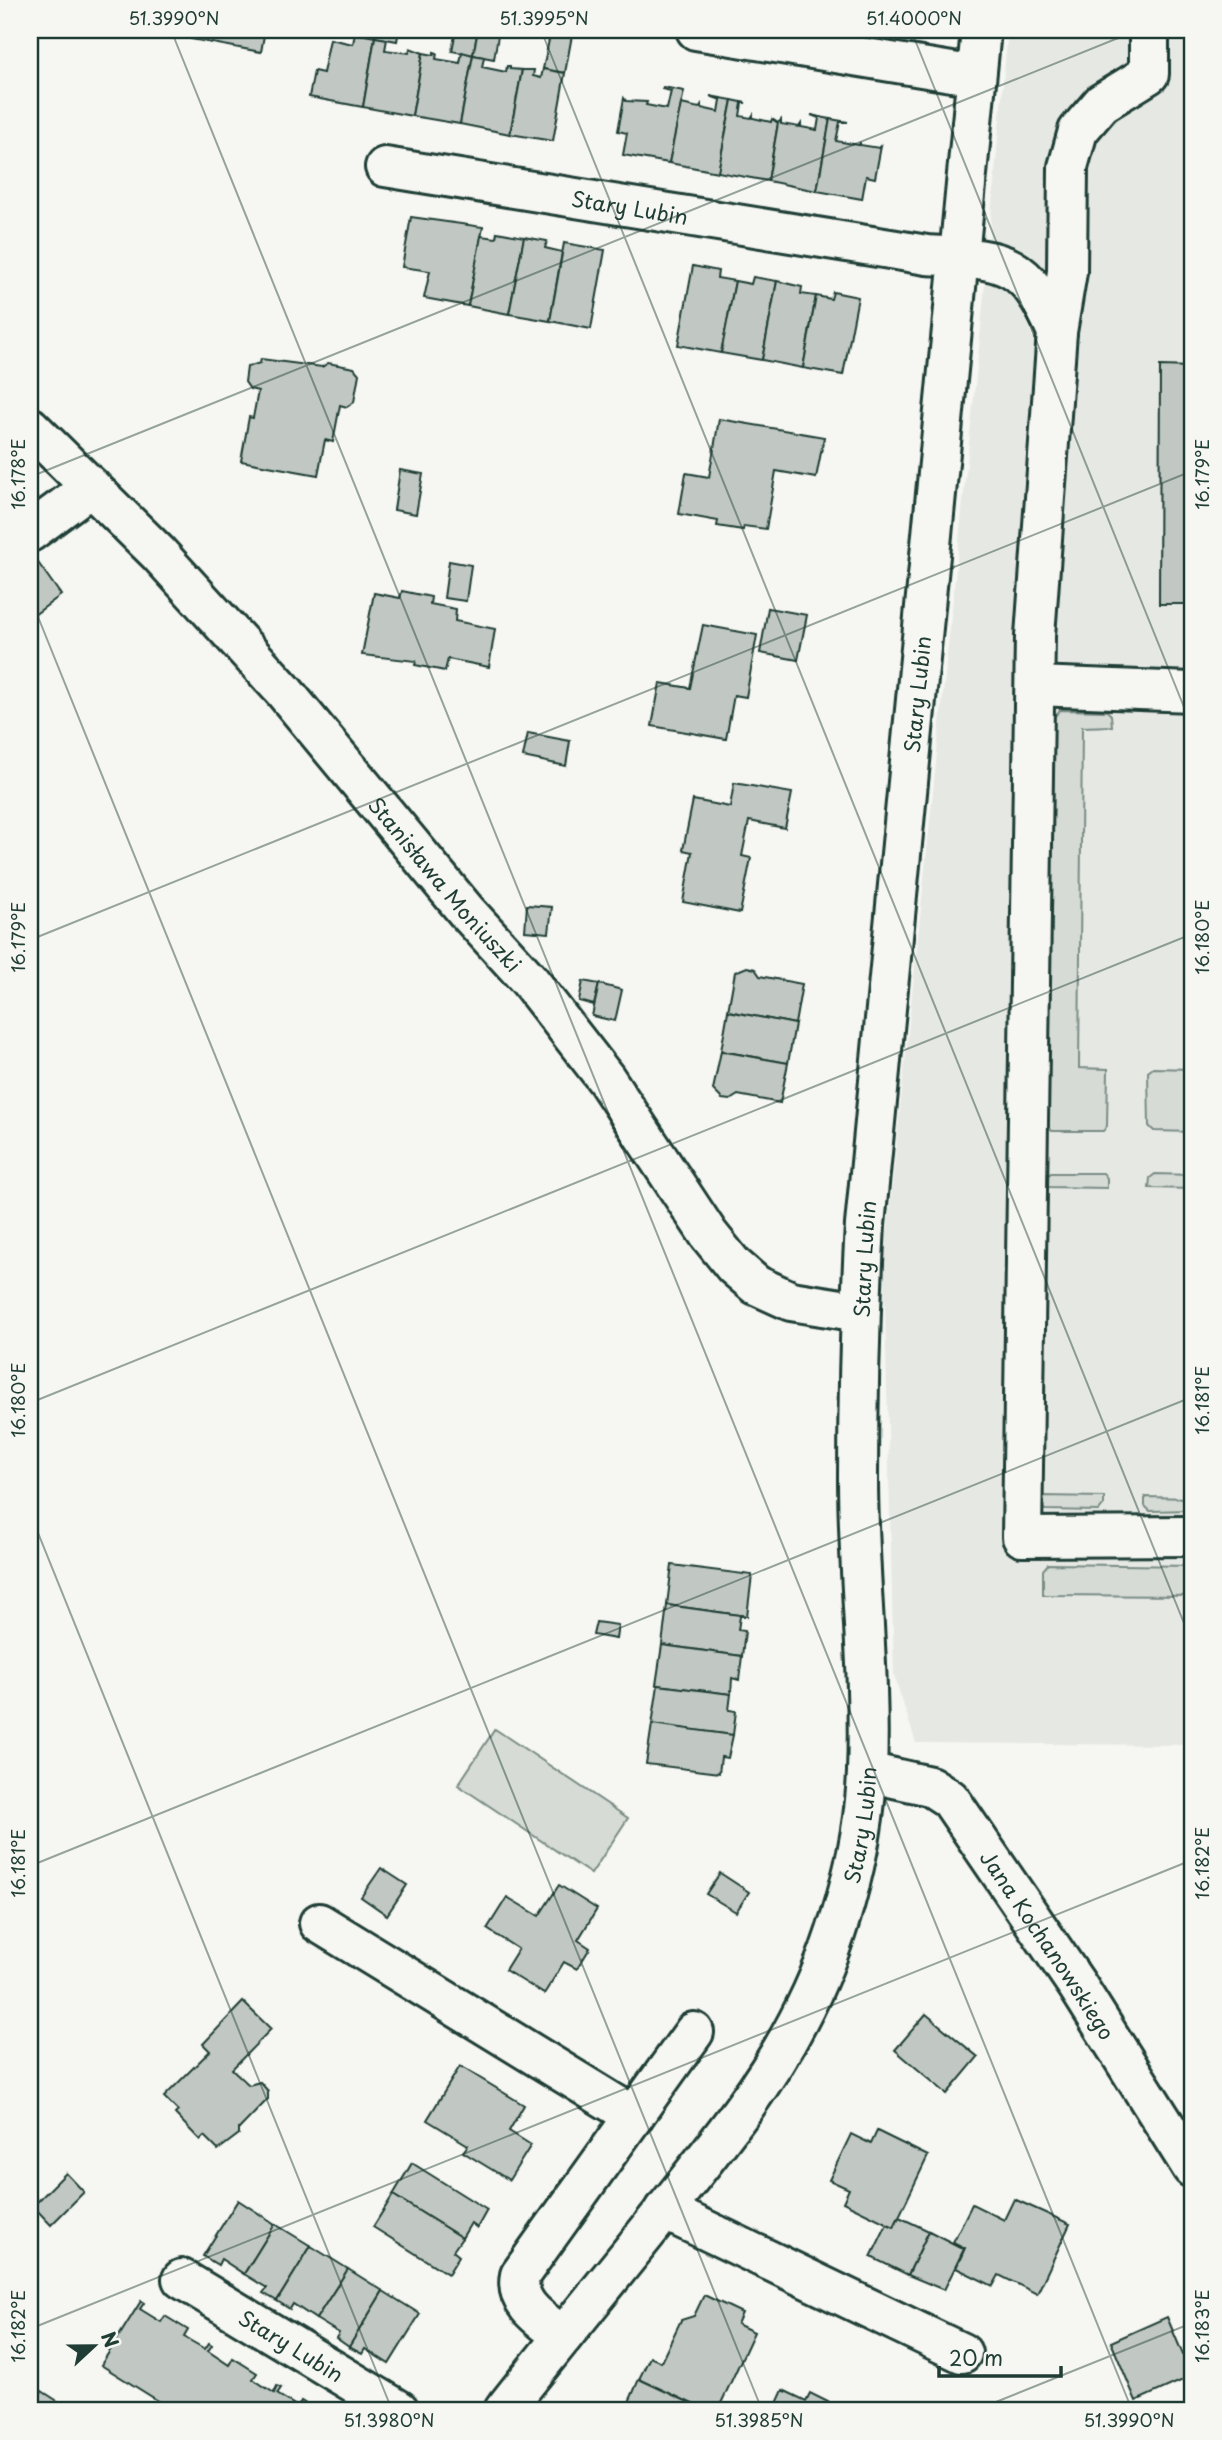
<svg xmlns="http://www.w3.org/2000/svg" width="1222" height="2440" font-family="'Playpen Sans',sans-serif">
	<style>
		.built { fill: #e6e8e4 }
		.green { fill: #d6dbd6; stroke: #7a8c85; stroke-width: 2 }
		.building { fill: #c1c8c3; stroke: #1f3d34; stroke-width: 2 }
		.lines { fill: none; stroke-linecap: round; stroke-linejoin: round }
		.minor-casing { stroke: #1f3d34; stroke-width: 44 }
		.minor { stroke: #f6f6f2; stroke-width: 38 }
		.ticks { fill: none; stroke: #1f3d34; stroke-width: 2; stroke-opacity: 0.45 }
		.labels { text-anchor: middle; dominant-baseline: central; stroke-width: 6; stroke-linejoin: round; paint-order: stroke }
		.street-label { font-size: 21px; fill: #1f3d34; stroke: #f6f6f2 }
		.neatline { fill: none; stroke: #1f3d34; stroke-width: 2.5 }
		.ticks-label { font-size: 18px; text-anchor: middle; fill: #1f3d34 }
	</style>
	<rect width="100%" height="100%" fill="#f6f6f2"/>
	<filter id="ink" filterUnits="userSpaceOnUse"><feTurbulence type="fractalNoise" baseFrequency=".0143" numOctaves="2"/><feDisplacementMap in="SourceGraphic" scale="14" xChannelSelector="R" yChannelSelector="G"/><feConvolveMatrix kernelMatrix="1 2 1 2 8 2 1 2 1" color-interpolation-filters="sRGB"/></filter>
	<g filter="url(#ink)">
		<!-- built -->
		<polygon class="built" points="1008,30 1192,30 1192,1745 916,1743 894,1675 884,1265 980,338"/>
		<!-- green -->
		<g class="green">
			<polygon points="1060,710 1107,711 1111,715 1112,726 1082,727 1079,1068 1108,1069 1107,1126 1103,1131 1052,1131 1047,1125 1054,717"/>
			<polygon points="1153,1068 1192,1069 1192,1132 1154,1131 1149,1126 1148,1072"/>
			<polygon points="1051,1173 1103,1173 1107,1178 1107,1188 1046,1187 1046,1177"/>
			<polygon points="1155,1174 1192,1175 1192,1189 1149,1188 1150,1178"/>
			<polygon points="1040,1496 1104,1497 1104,1505 1099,1511 1045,1510 1040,1505"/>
			<polygon points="1145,1497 1192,1498 1192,1510 1150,1511 1145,1506"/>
			<polygon points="1048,1564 1192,1566 1192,1596 1043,1595 1043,1570"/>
			<polygon points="495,1729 628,1818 591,1874 458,1785"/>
		</g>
		<!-- building -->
		<g class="building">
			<polygon points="193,30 265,30 261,52 191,39"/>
			<polygon points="355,30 377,30 375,37 355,33"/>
			<polygon points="377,30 399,30 397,41 375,37"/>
			<polygon points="456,30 478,30 473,55 452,51"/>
			<polygon points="478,30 499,30 494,59 473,55"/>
			<polygon points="551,30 573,30 565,73 543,69"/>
			<polygon points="355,33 375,37 363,107 309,97 314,71 323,73 330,39 353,44"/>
			<polygon points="375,37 387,39 385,50 409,53 410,48 423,53 412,116 363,107"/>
			<polygon points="434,52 437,53 436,59 460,63 462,52 473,55 460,124 412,116 423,53 434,55"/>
			<polygon points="473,55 484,57 482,67 506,72 507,66 510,66 510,69 522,70 510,134 460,124"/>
			<polygon points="543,69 565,73 553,141 510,134 522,70 534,70 533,76 541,78"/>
			<polygon points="663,87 684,91 669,163 623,155 627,133 618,131 624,98 626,101 647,102 646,105 667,109 671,91 662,89"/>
			<polygon points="710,96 732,100 718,172 669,163 681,104 699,108 701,105 701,108 719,112 721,100"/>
			<polygon points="732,100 746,103 742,103 740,116 751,118 753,115 753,118 771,122 772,119 778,123 768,181 718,172"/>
			<polygon points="811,115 830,119 817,191 768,181 778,123 781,120 781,124 799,127 801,124 801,127 817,130 819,118"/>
			<polygon points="830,119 848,122 840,122 836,141 859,145 860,142 860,145 879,148 881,146 875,178 866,176 862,199 817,191"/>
			<polygon points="411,217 483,227 468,306 424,298 430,271 402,267"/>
			<polygon points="497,232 524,237 509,314 468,306 481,236 496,238"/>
			<polygon points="524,237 547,241 545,248 562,252 550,321 509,314"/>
			<polygon points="564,243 605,250 591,329 550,321"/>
			<polygon points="693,266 718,271 717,278 735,281 721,353 678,345"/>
			<polygon points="753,277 777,281 762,360 721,353 735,281 751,284"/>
			<polygon points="777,281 802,287 801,294 816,296 803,368 762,360"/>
			<polygon points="833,292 858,297 843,375 803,368 816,296 831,299"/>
			<polygon points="261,359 322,367 328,363 354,368 359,374 354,402 347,407 340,405 333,442 325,440 318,475 241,461 249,417 253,418 258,391 250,389 245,382 247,367 260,363"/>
			<polygon points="1160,366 1192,367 1192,604 1159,604"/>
			<polygon points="719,419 824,437 816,478 776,471 766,529 744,526 743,530 717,526 718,521 679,514 686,473 709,477"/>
			<polygon points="400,470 423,474 416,514 394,510"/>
			<polygon points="34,557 61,595 30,618 30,560"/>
			<polygon points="449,561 471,565 466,601 444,598"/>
			<polygon points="402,591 431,597 430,604 456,609 455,621 495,629 489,667 448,659 445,671 415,665 416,661 362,655 374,593 400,598"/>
			<polygon points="768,608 807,615 798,660 760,653"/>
			<polygon points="703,625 757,635 746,697 734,695 726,739 652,726 660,683 690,688"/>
			<polygon points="528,733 570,741 566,766 523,757"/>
			<polygon points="734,783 792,793 785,828 749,821 742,856 751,858 740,913 683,902 692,852 683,850 693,800 730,807"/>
			<polygon points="527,905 552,907 549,933 525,931"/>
			<polygon points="747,967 755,969 760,976 802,984 795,1024 728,1011 735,972"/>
			<polygon points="583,981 599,984 594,1005 579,1001"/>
			<polygon points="599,984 622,990 615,1021 592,1016"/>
			<polygon points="728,1011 795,1024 788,1063 721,1051"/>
			<polygon points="721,1051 788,1063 780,1103 738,1095 730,1100 722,1099 713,1090"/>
			<polygon points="672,1565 752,1575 747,1616 667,1605"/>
			<polygon points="667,1605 747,1616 740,1616 738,1630 745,1631 742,1656 662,1645"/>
			<polygon points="596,1622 618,1625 616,1639 593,1635"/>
			<polygon points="662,1645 742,1656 739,1680 732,1678 731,1694 656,1685"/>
			<polygon points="658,1685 731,1694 729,1710 736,1711 733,1735 652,1725"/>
			<polygon points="652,1724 733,1735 728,1758 721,1757 719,1773 646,1764"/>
			<polygon points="381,1868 407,1885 387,1915 361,1897"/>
			<polygon points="720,1873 749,1892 736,1912 706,1894"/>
			<polygon points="559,1885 597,1909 578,1940 590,1948 577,1969 564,1962 544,1994 505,1970 518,1949 487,1929 507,1897 539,1916"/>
			<polygon points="243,2002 271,2029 232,2069 249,2085 260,2082 268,2091 268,2099 239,2129 239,2134 218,2150 204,2136 200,2140 175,2114 178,2111 164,2097 210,2051 203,2044"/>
			<polygon points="926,2014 978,2057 947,2094 895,2050"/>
			<polygon points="460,2066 524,2105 509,2131 531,2145 509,2180 463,2152 468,2145 427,2120"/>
			<polygon points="877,2131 928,2156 894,2227 843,2202 849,2189 829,2180 851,2134 871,2144"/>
			<polygon points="412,2163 487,2210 477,2228 471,2223 462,2238 393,2195"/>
			<polygon points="66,2173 84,2192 51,2225 33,2206"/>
			<polygon points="393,2195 462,2238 453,2251 459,2256 448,2274 373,2227"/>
			<polygon points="1014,2199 1070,2224 1037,2294 999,2275 993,2286 956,2268 965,2248 953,2242 972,2204 1004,2220"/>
			<polygon points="238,2200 275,2224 244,2274 221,2259 218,2265 203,2256"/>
			<polygon points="899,2217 929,2231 908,2275 871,2257 887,2224 894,2227"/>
			<polygon points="275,2224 311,2246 277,2301 263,2293 267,2288 244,2274"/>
			<polygon points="929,2231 964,2249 944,2290 908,2275"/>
			<polygon points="311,2246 348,2269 316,2319 293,2304 290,2309 277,2301"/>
			<polygon points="348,2269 383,2291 349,2347 336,2338 339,2333 316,2319"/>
			<polygon points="383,2291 420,2314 389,2364 365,2349 362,2354 349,2347"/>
			<polygon points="704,2295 742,2313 737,2324 754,2332 718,2410 705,2410 639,2379 650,2357 661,2362 681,2320 694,2316"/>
			<polygon points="141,2301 144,2303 140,2309 161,2322 165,2316 188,2330 184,2337 205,2349 209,2343 212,2345 208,2351 229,2365 233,2358 257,2373 253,2379 274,2393 277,2386 281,2388 277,2394 298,2407 301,2401 316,2410 173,2410 101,2365"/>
			<polygon points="1167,2317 1192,2376 1136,2401 1111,2342"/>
			<polygon points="639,2379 705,2410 639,2410 641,2408 629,2402"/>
			<polygon points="783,2390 806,2401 810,2393 830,2403 827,2410 774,2410"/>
			<polygon points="42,2391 70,2409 70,2410 30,2410"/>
		</g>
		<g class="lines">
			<!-- minor casing -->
			<g class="minor-casing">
				<g id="minor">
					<polyline points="696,30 976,76"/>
					<path id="s1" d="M385,167l542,88c76,5 97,2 130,77l-22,304 -13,901 170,-1"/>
					<polyline points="1057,332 1067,272 1068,167 1078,131 1102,103 1149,74 1149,30"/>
					<path id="s2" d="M30,427l128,126 125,137 183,221 63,69 77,99 103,156 25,31 22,19 35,16 69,11"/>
					<polyline points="30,532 91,487"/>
					<polyline points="1035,686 1192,692"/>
					<path id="s3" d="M867,1772l63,14 20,13 127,186 115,183"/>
					<polyline points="319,1923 634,2116"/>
					<polyline points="664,2210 962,2353"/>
					<path id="s4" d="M182,2279l217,131"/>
					<path d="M563,2336c-21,-16 -49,-32 -43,-61l174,-243"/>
					<path id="s5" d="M504,2410c59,-75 120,-148 179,-223 42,-53 84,-106 115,-166 38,-71 66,-169 69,-249 4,-98 -9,-196 -9,-293 0,-85 2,-169 7,-254l116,-1195"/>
				</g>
			</g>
			<!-- minor -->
			<use href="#minor" class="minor"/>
		</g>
	</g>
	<!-- ticks -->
	<path class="ticks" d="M171,30l961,2380M541,30l651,1613M911,30l281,697M30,477l1108,-447M30,597l732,1813M30,940l1162,-469M30,1403l1162,-469M30,1513l362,897M30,1866l1162,-469M30,2329l1162,-469M976,2410l216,-87"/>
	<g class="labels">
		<!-- street labels -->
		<g class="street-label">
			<text stroke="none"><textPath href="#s1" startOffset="248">Stary Lubin</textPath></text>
			<text stroke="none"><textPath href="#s5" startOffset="1829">Stary Lubin</textPath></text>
			<text stroke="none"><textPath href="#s2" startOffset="618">Stanisława Moniuszki</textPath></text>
			<text stroke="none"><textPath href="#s5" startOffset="1262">Stary Lubin</textPath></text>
			<text stroke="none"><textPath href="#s5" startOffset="695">Stary Lubin</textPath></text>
			<text stroke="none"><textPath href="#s3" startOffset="264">Jana Kochanowskiego</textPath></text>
			<text stroke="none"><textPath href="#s4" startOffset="128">Stary Lubin</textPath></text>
		</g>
	</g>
	<!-- margin -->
	<rect width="1222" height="2440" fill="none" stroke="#f6f6f2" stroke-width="77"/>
	<!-- north arrow -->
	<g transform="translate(94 2346) rotate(68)" stroke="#f6f6f2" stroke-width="5" paint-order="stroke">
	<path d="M0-5L12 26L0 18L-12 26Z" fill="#1f3d34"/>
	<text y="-10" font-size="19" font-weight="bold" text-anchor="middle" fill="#1f3d34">N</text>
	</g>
	<!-- scale -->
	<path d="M939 2366v10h122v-10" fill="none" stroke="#1f3d34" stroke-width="3.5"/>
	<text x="949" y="2366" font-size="21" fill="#1f3d34" stroke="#f6f6f2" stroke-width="5" paint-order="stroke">20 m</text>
	<rect x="38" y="38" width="1146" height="2364" class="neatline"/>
	<g class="ticks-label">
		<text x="174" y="25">51.3990°N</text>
		<text x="544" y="25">51.3995°N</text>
		<text x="914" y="25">51.4000°N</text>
		<text transform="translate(19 474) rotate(-90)" y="6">16.178°E</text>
		<text transform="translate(1203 474) rotate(-90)" y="6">16.179°E</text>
		<text transform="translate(19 937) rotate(-90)" y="6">16.179°E</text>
		<text transform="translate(1203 937) rotate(-90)" y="6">16.180°E</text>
		<text transform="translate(19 1400) rotate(-90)" y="6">16.180°E</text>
		<text transform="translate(1203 1400) rotate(-90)" y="6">16.181°E</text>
		<text transform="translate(19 1863) rotate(-90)" y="6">16.181°E</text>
		<text transform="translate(1203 1863) rotate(-90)" y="6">16.182°E</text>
		<text transform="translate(19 2326) rotate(-90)" y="6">16.182°E</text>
		<text transform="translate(1203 2326) rotate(-90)" y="6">16.183°E</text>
		<text x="389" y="2427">51.3980°N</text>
		<text x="759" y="2427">51.3985°N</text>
		<text x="1129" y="2427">51.3990°N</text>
	</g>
</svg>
